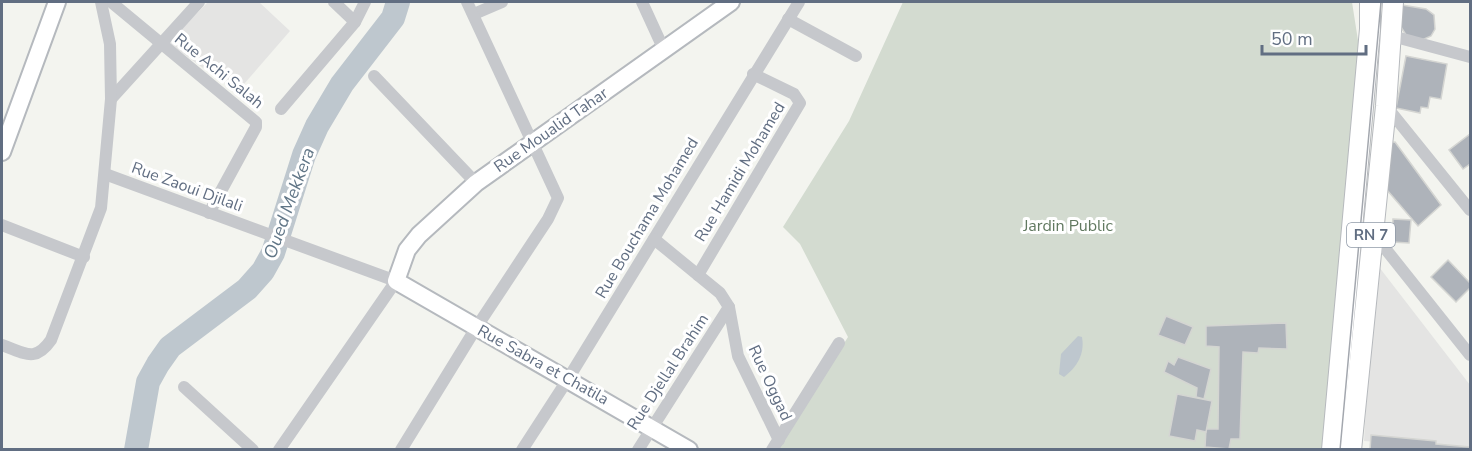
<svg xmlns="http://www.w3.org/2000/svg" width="1472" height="451" font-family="'Nunito Sans',sans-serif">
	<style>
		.built { fill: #e4e4e3 }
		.green { fill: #d3dbd0 }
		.water { fill: #bec7ce }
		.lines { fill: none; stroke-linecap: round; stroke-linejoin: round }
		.river { stroke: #bec7ce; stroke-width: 24 }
		.building { fill: #aeb3ba; stroke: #d4d5d2; stroke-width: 1.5 }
		.secondary-casing { stroke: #b5b9be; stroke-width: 20 }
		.primary-casing { stroke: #b6b9bd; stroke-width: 22 }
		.street { stroke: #c6c8cc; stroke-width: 12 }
		.secondary { stroke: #fff; stroke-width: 16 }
		.primary { stroke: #fff; stroke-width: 20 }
		.tram { stroke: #a3a7ae; stroke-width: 1.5 }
		.labels { text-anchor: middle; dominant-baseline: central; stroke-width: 6; stroke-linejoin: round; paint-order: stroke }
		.shield { fill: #fff; stroke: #909aa8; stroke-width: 1.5 }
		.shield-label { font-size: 15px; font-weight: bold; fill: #616e82 }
		.street-label { font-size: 16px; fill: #616e82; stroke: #fff }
		.park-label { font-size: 16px; fill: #617960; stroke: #fff }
		.water-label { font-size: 18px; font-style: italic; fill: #617687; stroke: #fff }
	</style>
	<rect width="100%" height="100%" fill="#f3f4ef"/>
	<!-- built -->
	<g class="built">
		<polygon points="208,2 259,2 290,31 237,92 168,43"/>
		<polygon points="1374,267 1379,267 1470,385 1470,449 1364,441"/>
	</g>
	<!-- green -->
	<polygon class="green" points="903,2 1352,2 1359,47 1326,449 777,450 848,337 800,244 783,227 849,121"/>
	<!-- water -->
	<path class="water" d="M1078,336l4,1c3,17 -5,30 -18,40l-5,-3 2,-20z"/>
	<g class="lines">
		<!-- river -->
		<polyline class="river" points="136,450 148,382 158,364 170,347 247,289 263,271 273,253 304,155 317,126 342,84 393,18 398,2"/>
	</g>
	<!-- building -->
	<g class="building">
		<polygon points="1402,5 1426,9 1434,15 1435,29 1431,36 1422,40 1406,35 1401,27"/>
		<polygon points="1406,56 1447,64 1441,99 1430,97 1428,108 1421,107 1420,113 1396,108"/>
		<polygon points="1470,134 1470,164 1463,169 1449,150"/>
		<polygon points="1395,142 1441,205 1418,226 1381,183 1390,143"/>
		<polygon points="1393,219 1411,220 1409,243 1392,242"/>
		<polygon points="1448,260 1470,283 1470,288 1456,302 1431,277"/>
		<polygon points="1166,316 1193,327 1185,345 1158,335"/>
		<polygon points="1286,323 1287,349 1259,348 1258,353 1243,352 1240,439 1231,439 1229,449 1205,447 1206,429 1218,429 1219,347 1206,346 1206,326"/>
		<polygon points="1178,357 1211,369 1204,399 1196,397 1197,388 1164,372 1168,361 1174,365"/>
		<polygon points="1177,394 1212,401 1206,432 1197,430 1195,441 1169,436"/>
		<polygon points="1371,435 1436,441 1436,444 1470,447 1470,450 1370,450"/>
	</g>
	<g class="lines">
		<!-- secondary casing -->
		<g class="secondary-casing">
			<g id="secondary">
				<polyline points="2,152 57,2"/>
				<polyline points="689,450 396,281 407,250 419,235 476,183 731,2"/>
			</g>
		</g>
		<!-- primary casing -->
		<g class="primary-casing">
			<g id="primary">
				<polyline points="1332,450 1370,29 1370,2"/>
				<polyline points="1351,450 1386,106 1393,2"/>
			</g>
		</g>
		<!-- street -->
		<g class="street">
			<polyline points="111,2 256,122 256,127 209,213"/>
			<polyline points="334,2 355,22"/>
			<polyline points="642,2 664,50"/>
			<polyline points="474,14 502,2"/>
			<polyline points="788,19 856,56"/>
			<polyline points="1392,36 1470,57"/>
			<polyline points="374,76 476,183"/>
			<polyline points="111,99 199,2"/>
			<polyline points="1386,106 1470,210"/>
			<polyline points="281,109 355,22 365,2"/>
			<polyline points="105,174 396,281 279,450"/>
			<polyline points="2,225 84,257"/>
			<polyline points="1372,232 1470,355"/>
			<polyline points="698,275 800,103 794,94 753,74"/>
			<polyline points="729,307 738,356 779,440"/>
			<path d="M2,345c23,8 33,18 49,-5l50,-132 10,-109 -1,-55 -9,-42"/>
			<polyline points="184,387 253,450"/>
			<polyline points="401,450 476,328 548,219 558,198 467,2"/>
			<polyline points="522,450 568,379 799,2"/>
			<polyline points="638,450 729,307 720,293 654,239"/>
			<polyline points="772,450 839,343"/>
		</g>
		<!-- secondary -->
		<use href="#secondary" class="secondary"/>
		<!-- primary -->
		<use href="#primary" class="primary"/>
		<!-- tram -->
		<polyline class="tram" points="1340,450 1381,2"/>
	</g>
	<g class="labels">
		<!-- shield labels -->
		<rect class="shield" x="1347" y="223" width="48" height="24" rx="4.5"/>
		<g class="shield-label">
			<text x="1371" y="235">RN 7</text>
		</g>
		<!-- street labels -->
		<g class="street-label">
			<text transform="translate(219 71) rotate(39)">Rue Achi Salah</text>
			<text transform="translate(551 130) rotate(-35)">Rue Moualid Tahar</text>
			<text transform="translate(740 172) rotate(-59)">Rue Hamidi Mohamed</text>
			<text transform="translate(187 187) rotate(20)">Rue Zaoui Djilali</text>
			<text transform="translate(647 218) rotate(-59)">Rue Bouchama Mohamed</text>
			<text transform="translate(543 365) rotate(29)">Rue Sabra et Chatila</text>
			<text transform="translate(668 372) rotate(-57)">Rue Djellal Brahim</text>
			<text transform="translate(770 383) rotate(65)">Rue Oggad</text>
		</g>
		<!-- park labels -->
		<g class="park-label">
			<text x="1068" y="226">Jardin Public</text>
		</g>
		<!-- water labels -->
		<g class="water-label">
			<text transform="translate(289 203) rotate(-70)">Oued Mekkera</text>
		</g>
	</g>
	<!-- border -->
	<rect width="1472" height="451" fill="none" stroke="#616e82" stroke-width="6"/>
	<!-- scale -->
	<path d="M1262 45v9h104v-9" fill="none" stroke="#616e82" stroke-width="3"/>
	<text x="1271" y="45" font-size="18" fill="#616e82" stroke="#ffffff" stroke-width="4.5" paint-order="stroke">50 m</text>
</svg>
